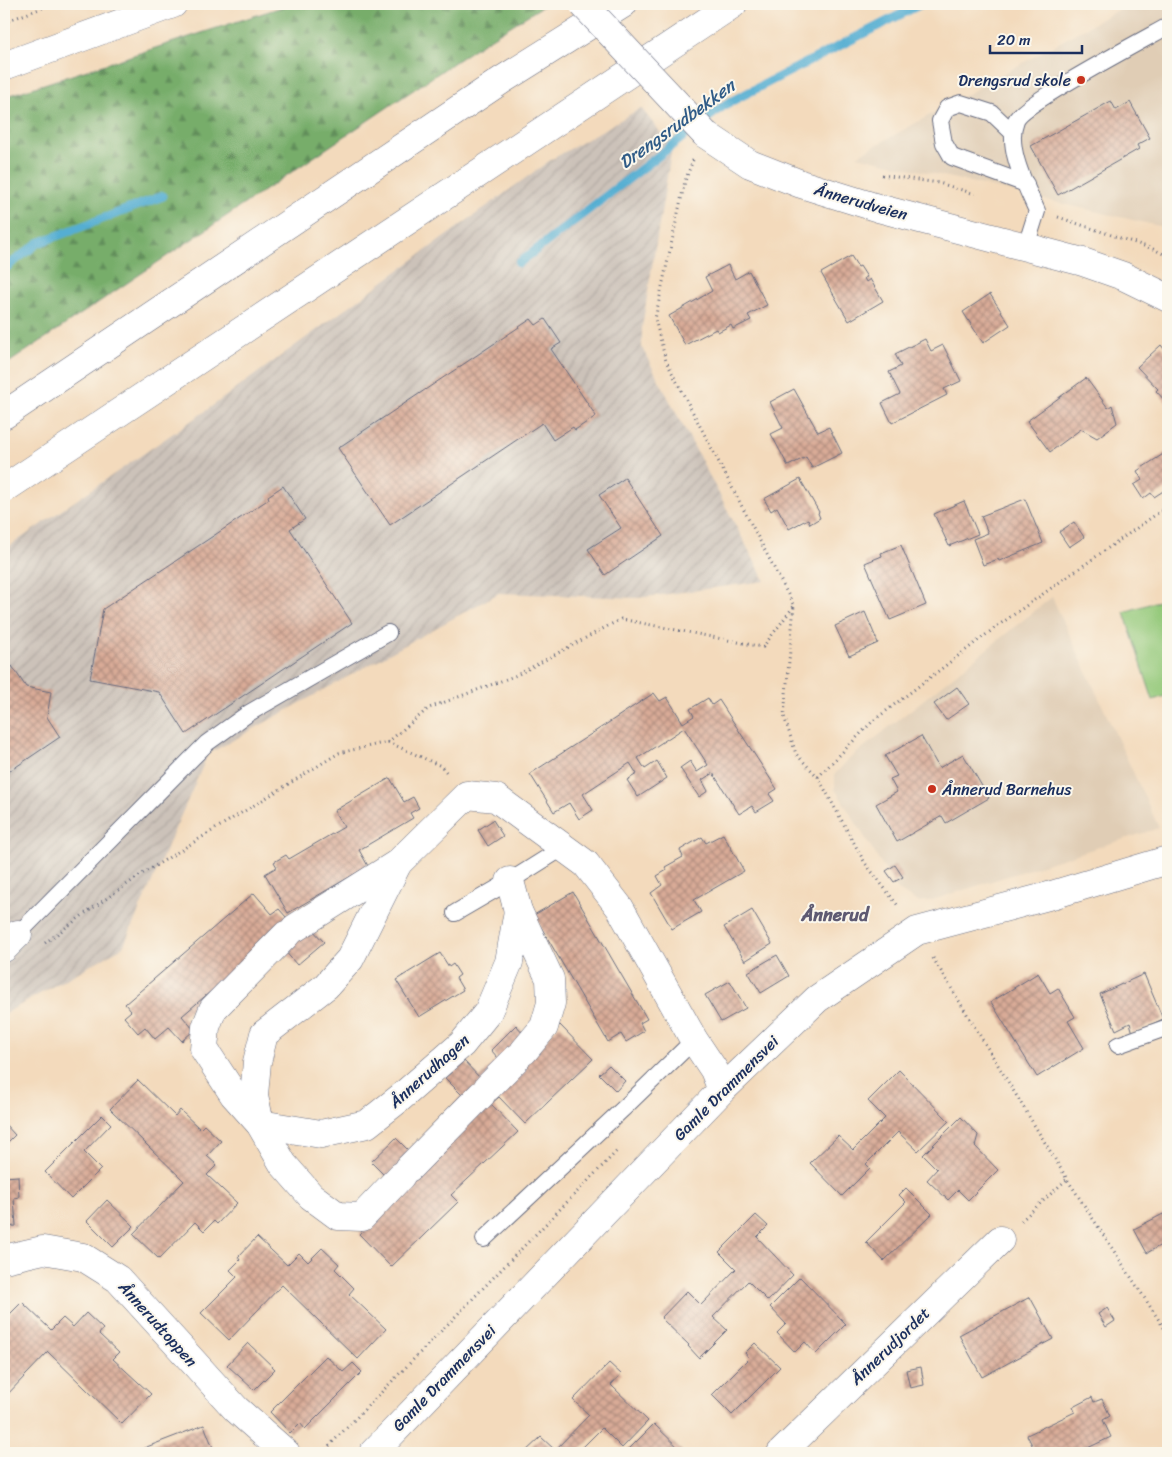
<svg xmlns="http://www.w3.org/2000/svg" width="1172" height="1457" font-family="Sriracha,sans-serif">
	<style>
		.built { fill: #e0cdb5 }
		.industrial { fill: url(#industrial-furrows) }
		.forest { fill: url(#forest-firs); stroke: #496e64 }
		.pitch { fill: #94c97a; stroke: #587c6c }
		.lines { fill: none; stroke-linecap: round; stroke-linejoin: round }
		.stream { stroke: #54aed2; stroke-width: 9 }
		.building { fill: url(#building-cross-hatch) }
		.service-casing { stroke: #676b7f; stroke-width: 18 }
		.minor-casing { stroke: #676b7f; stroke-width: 29 }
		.secondary-casing { stroke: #676b7f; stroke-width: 29 }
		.motorway-casing { stroke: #676b7f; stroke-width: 29 }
		.path { stroke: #676b7f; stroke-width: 3; stroke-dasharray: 1 4; stroke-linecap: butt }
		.service { stroke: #fff; stroke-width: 16 }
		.minor { stroke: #fff; stroke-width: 28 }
		.secondary { stroke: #fff; stroke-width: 28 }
		.motorway { stroke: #fff; stroke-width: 28 }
		.secondary-bridge-casing { stroke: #676b7f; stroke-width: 29; stroke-linecap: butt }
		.secondary-bridge { stroke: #fff; stroke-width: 28 }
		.poi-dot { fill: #c8321e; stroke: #fbf7ec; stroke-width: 2 }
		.labels { text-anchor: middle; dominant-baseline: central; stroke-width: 4; stroke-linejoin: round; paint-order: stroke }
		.poi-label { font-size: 16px; fill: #1b2f5e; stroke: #fbf7ec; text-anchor: end }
		.street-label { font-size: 16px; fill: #1b2f5e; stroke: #fbf7ec }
		.water-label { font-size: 18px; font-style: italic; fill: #2f5b87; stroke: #fbf7ec }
		.neighbourhood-label { font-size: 18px; font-weight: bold; fill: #5e5a72; stroke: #fbf7ec }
	</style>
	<defs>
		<pattern id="industrial-furrows" width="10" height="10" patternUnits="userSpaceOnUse" patternTransform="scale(1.25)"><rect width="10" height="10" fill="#ccc2b9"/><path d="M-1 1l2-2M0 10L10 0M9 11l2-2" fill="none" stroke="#afa7a1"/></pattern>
		<pattern id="forest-firs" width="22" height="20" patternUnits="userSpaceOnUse" patternTransform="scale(1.25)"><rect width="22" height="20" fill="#77ad6a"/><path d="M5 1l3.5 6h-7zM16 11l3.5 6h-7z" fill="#618d5a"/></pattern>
		<pattern id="building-cross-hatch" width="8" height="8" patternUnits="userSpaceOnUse" patternTransform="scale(1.25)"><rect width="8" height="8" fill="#d9ab97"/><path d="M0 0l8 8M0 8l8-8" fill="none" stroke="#af8c7e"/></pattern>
	</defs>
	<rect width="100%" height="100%" fill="#fbf7ec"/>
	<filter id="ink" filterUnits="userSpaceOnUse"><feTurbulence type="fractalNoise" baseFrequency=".02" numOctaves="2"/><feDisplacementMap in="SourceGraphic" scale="10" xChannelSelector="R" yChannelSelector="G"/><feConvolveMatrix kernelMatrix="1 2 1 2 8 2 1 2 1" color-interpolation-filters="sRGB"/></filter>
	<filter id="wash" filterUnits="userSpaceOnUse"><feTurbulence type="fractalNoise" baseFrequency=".0096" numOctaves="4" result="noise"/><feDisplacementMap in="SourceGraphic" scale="20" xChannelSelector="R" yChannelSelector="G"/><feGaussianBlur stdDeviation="1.12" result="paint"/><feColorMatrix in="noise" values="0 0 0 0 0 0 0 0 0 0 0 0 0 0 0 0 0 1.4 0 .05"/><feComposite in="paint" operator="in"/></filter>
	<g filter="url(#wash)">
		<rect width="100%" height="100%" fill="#f3dabc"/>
		<!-- built -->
		<g class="built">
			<polygon points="1128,4 1168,4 1168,230 1163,227 857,156"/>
			<polygon points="1052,597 1159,828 929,901 918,902 897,889 835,789 835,774 848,760"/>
		</g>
		<!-- industrial -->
		<polygon class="industrial" points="641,108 672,147 642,327 642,348 765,581 638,598 499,593 208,754 123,947 4,1014 4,550 204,412 549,161"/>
		<!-- forest -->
		<polygon class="forest" points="291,4 546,4 480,45 4,366 4,97"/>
		<!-- pitch -->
		<polygon class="pitch" points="1168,598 1168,695 1153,700 1124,612"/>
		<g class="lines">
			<!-- stream -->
			<g class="stream">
				<polyline points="519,263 726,104 921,4"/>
				<polyline points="4,269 38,243 163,196"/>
			</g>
		</g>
		<g id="blocks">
			<!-- building -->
			<g class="building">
				<polygon points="1111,101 1116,110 1130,102 1150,138 1137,145 1139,149 1058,195 1031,146"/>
				<polygon points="851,256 858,267 860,266 867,277 864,278 866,282 870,279 883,301 849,321 821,273"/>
				<polygon points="728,265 735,279 749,271 767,305 748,315 751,320 733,329 731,325 718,332 716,329 685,345 669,316 712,291 705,277"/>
				<polygon points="990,294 1010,325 983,343 963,312"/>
				<polygon points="531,319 536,325 545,319 561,343 551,349 596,416 575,430 573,427 553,440 542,423 390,525 338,448"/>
				<polygon points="925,339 931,351 943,345 961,381 944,389 947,395 892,423 882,403 900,394 889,372 901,366 895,354"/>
				<polygon points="1161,345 1168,354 1168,404 1156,391 1158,389 1137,367"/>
				<polygon points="1086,378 1108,408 1112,405 1117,423 1097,438 1081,429 1050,452 1027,421"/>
				<polygon points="794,389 818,432 829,427 842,453 812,468 806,457 788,466 771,434 783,428 770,402"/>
				<polygon points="1168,451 1168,488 1154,497 1151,493 1143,499 1134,485 1142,480 1137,471"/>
				<polygon points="625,478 663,536 605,575 588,549 621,528 599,495"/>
				<polygon points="800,479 819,512 818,513 820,518 810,524 808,519 789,529 777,507 771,511 764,499"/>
				<polygon points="283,486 305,519 290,529 352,623 186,734 159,692 90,679 103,609 269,499 268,496"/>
				<polygon points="1025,499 1043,543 999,561 998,559 983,565 973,539 988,533 981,516"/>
				<polygon points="964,501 978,534 949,546 934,514"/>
				<polygon points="1074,522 1084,537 1069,547 1059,532"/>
				<polygon points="901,545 926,605 890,620 865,563 882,556 881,553"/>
				<polygon points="865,612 878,643 849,656 835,626"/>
				<polygon points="12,666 26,687 51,692 47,717 60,737 4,775 4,672"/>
				<polygon points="957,687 969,704 946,720 934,704"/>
				<polygon points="654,693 660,701 667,697 683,723 694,716 690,709 708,698 712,705 719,700 777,789 769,794 774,801 756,812 752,806 739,814 713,773 702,780 708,791 699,797 680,768 690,761 697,772 708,765 684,728 638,758 645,769 657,761 667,778 638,797 627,780 637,774 630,763 583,794 593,810 579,819 569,803 554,812 530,774"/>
				<polygon points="921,736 939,768 963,754 989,798 946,823 942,816 897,842 876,804 897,792 890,779 897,776 885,756"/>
				<polygon points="390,778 404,802 413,797 419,808 410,813 413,818 359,850 368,866 288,913 265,874 277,867 274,862 286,855 289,859 344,827 334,811"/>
				<polygon points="493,820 503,836 488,846 478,830"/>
				<polygon points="723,834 744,871 694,900 701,912 672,929 651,893 662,885 657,876 667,870 665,867 683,857 680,850 702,837 706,843"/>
				<polygon points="895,865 903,877 894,882 886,871"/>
				<polygon points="573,892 647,1019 640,1023 644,1031 626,1042 621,1034 608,1042 534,915"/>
				<polygon points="254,893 272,914 279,909 301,934 310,927 324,942 297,965 284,950 282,930 182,1016 194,1030 182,1041 169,1027 155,1039 145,1027 138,1033 124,1017 131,1011 125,1004"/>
				<polygon points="752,910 772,944 745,961 724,927"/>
				<polygon points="440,953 449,967 453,964 460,975 456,978 463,990 419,1017 396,980"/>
				<polygon points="777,955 789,976 761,993 748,972"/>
				<polygon points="1038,973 1050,993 1058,988 1075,1017 1068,1021 1084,1048 1037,1077 991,1002"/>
				<polygon points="1144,974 1163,1019 1133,1033 1130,1023 1116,1030 1100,994"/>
				<polygon points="730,981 746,1008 721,1022 705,995"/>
				<polygon points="516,1025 524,1034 528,1056 560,1025 593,1059 525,1124 499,1097 491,1104 518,1132 451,1195 458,1202 391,1267 359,1234 410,1185 386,1177 371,1162 396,1138 411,1153 462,1095 445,1078 464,1061 480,1078 498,1058 491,1050"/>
				<polygon points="609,1065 625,1081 616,1091 599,1074"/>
				<polygon points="899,1070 949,1121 918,1151 898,1132 866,1164 870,1168 842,1196 810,1163 838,1136 853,1150 885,1118 868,1101"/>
				<polygon points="138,1080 175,1116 180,1110 200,1129 204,1125 221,1141 207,1156 217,1165 207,1175 237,1203 217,1224 214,1221 204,1231 195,1222 159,1259 133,1234 184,1181 110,1109"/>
				<polygon points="102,1115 111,1124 84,1152 101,1169 71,1199 45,1172"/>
				<polygon points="961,1117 978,1135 975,1146 998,1170 968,1200 958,1190 948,1200 927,1180 937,1169 923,1155"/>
				<polygon points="4,1123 15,1135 4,1146"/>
				<polygon points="18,1176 19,1197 14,1198 16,1226 4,1227 4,1177"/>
				<polygon points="906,1188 932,1214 884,1261 866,1242 906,1202 899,1195"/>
				<polygon points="107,1200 134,1226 113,1247 87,1221"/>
				<polygon points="1163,1214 1168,1223 1167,1224 1168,1241 1147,1253 1134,1229"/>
				<polygon points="756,1215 768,1226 757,1237 793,1275 768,1301 748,1281 713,1317 727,1330 699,1358 688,1346 689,1345 661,1318 687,1291 701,1305 736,1269 719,1252"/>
				<polygon points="257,1237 287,1265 299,1253 308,1262 322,1248 339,1264 335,1269 354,1288 349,1294 386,1329 358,1359 282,1285 229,1340 201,1313 237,1277 230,1270 240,1260 238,1257"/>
				<polygon points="800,1277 846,1324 816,1354 805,1342 795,1352 777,1333 786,1324 770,1307"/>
				<polygon points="1030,1297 1053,1339 982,1377 959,1335"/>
				<polygon points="22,1302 51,1330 63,1318 73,1327 86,1313 103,1329 99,1334 119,1353 113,1359 151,1394 122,1424 48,1352 4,1398 4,1320"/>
				<polygon points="1107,1308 1115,1321 1106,1327 1098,1314"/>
				<polygon points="248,1343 275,1369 254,1390 227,1365"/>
				<polygon points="755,1343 780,1367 732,1415 712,1395 749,1358 745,1353"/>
				<polygon points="326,1356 343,1372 353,1363 362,1372 305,1429 300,1423 290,1433 270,1412"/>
				<polygon points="609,1363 621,1374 611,1385 648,1421 622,1448 602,1428 577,1453 524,1453 541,1437 555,1450 589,1415 573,1400"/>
				<polygon points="921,1367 924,1385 910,1388 906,1370"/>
				<polygon points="1092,1397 1094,1402 1102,1399 1110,1416 1103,1420 1111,1437 1077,1453 1036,1453 1027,1435 1075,1412 1073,1407"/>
				<polygon points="654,1424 684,1453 625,1453"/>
				<polygon points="204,1425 215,1453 131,1453"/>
			</g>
		</g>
	</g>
	<g filter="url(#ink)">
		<use href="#blocks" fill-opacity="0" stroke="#676b7f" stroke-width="1"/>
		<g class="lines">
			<!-- service casing -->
			<g class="service-casing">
				<g id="service">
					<polyline points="1013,133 992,113 961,103 947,108 940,121 944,143 952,157 1026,184"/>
					<path d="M1026,246l11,-35c-11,-25 -32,-64 -21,-91 6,-16 129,-81 152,-94"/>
					<polyline points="455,913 510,881 564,847"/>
					<polyline points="18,934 207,743 249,713 388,633"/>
					<polyline points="1118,1045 1168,1027"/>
					<polyline points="484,1239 625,1107 694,1040"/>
				</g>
			</g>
			<!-- minor casing -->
			<g class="minor-casing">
				<g id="minor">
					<polyline points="398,863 350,959 326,986 264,1034 257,1062 254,1095 260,1124 321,1134 367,1124 400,1098 462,1044 488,1012 509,962 518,911"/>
					<polyline points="510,881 518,911 550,979 551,1003 544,1027 524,1051"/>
					<polyline points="295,928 398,863 467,795 496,798 586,864 620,908 694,1040 714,1070 722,1090"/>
					<polyline points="286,935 213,1009 206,1027 204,1049 234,1095 260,1124 283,1164 311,1196 338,1216 362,1217 401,1176"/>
					<polyline points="4,948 18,934"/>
					<polyline points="488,1087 517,1058"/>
					<polyline points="409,1168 481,1095"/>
					<polyline points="4,1259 43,1250 83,1257 118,1279 236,1409 286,1453"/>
					<polyline points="373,1453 722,1090 817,999 917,931 1052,895 1168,860"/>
					<polyline points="781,1453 1000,1240"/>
				</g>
			</g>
			<!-- secondary casing -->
			<g class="secondary-casing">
				<g id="secondary">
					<polyline points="4,66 173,4"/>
					<polyline points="705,134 750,164 801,184 878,208 1083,262 1123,276 1168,298"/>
				</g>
			</g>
			<!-- motorway casing -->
			<g class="motorway-casing">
				<g id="motorway">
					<polyline points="4,415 502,80 623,4"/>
					<polyline points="4,489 733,4"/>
				</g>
			</g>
			<!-- path -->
			<g class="path">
				<polyline points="4,22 53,4"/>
				<polyline points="693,160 685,181 655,319 666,361 794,606 784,716 796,754 818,777 865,863 899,907"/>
				<polyline points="882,175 939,183 975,194"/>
				<polyline points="1058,217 1153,249 1168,256"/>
				<polyline points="388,742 441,766 448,774"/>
				<polyline points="818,777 873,721 996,627 1168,506"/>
				<polyline points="45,943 87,912 142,874 339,753 388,742 429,708 517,675 621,619 763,647 794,606"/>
				<polyline points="933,958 1067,1179 1168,1334"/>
				<polyline points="1021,1221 1067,1179"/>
				<polyline points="322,1453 618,1150"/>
			</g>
			<!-- service -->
			<use href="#service" class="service"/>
			<!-- minor -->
			<use href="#minor" class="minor"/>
			<!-- secondary -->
			<use href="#secondary" class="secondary"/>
			<!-- motorway -->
			<use href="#motorway" class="motorway"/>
			<!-- secondary-bridge casing -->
			<g class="secondary-bridge-casing">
				<polyline id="secondary-bridge" points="583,4 705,134"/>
			</g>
			<!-- secondary-bridge -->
			<use href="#secondary-bridge" class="secondary-bridge"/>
		</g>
	</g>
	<!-- markers -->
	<g class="poi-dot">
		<circle cx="1081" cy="80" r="5"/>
		<circle cx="932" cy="789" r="5"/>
	</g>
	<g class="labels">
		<!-- poi labels -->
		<g class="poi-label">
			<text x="1071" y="80">Drengsrud skole</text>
			<text x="942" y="789" text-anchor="start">Ånnerud Barnehus</text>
		</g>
		<!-- street labels -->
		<g class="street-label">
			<text transform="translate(861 202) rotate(16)">Ånnerudveien</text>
			<text transform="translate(429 1071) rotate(-42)">Ånnerudhagen</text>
			<text transform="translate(726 1088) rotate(-45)">Gamle Drammensvei</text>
			<text transform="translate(158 1324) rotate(48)">Ånnerudtoppen</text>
			<text transform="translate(890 1346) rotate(-44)">Ånnerudjordet</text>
			<text transform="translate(444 1378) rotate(-46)">Gamle Drammensvei</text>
		</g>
		<!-- water labels -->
		<g class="water-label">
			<text transform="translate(677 124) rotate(-36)">Drengsrudbekken</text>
		</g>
		<!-- neighbourhood labels -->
		<g class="neighbourhood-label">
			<text x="835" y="915">Ånnerud</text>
		</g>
	</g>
	<!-- margin -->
	<rect width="1172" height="1457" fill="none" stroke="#fbf7ec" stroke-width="20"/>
	<!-- scale -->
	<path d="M990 45v8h92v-8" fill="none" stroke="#1b2f5e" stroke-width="2.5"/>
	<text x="997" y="45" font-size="15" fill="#1b2f5e" stroke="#fbf7ec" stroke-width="4" paint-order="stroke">20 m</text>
</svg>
